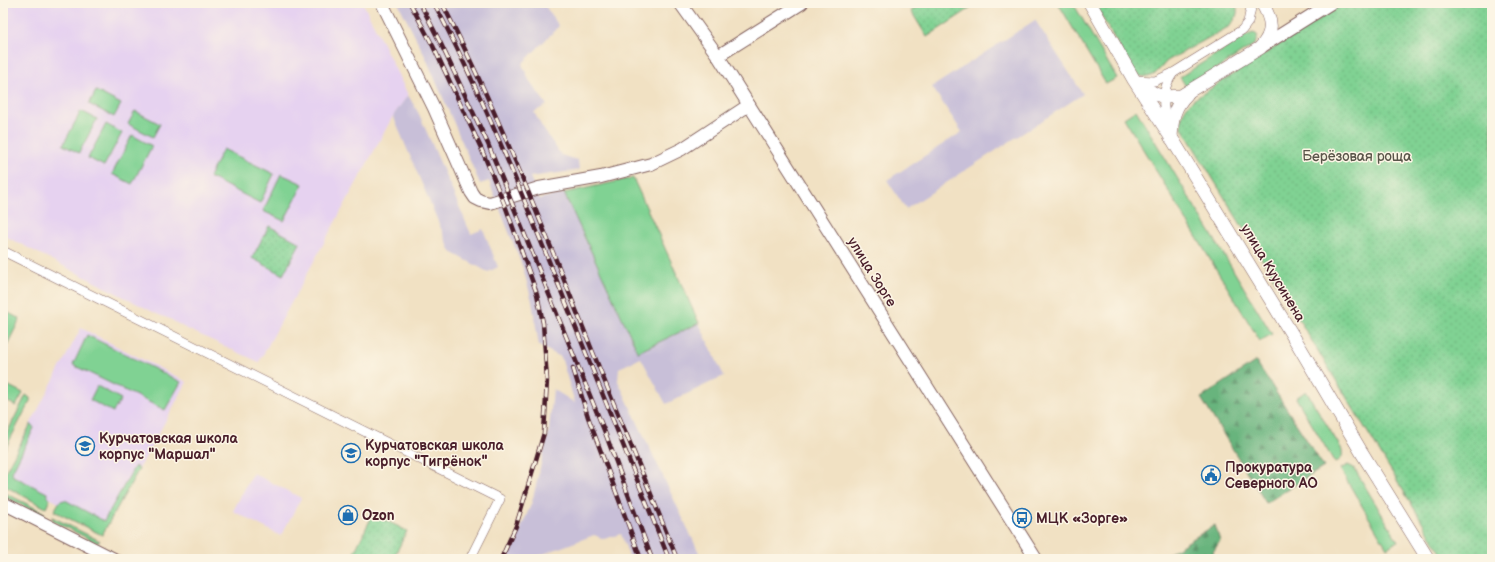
<svg xmlns="http://www.w3.org/2000/svg" width="1495" height="562" font-family="'Balsamiq Sans',sans-serif">
	<style>
		.built { fill: #e6d2f0 }
		.industrial { fill: #c8bfd8 }
		.green { fill: #80d293; stroke: #65785f }
		.forest { fill: url(#forest-firs); stroke: #596a54 }
		.park { fill: url(#park-dots); stroke: #65785f }
		.lines { fill: none; stroke-linecap: round; stroke-linejoin: round }
		.minor-casing { stroke: #846360; stroke-width: 10 }
		.tertiary-casing { stroke: #846360; stroke-width: 14 }
		.secondary-casing { stroke: #846360; stroke-width: 14 }
		.minor { stroke: #fff; stroke-width: 9 }
		.tertiary { stroke: #fff; stroke-width: 12 }
		.secondary { stroke: #fff; stroke-width: 13 }
		.rail-casing { stroke: #4a1f2b; stroke-width: 4.5 }
		.rail { stroke: #fcf5e5; stroke-width: 3; stroke-dasharray: 9; stroke-linecap: butt }
		.labels { text-anchor: middle; dominant-baseline: central; stroke-width: 3; stroke-linejoin: round; paint-order: stroke }
		.park-label { font-size: 14px; fill: #5a554a; stroke: #fcf5e5 }
		.street-label { font-size: 14px; fill: #4a1f2b; stroke: #fcf5e5 }
		.poi-label { font-size: 14px; font-weight: bold; fill: #4a1f2b; stroke: #fcf5e5; text-anchor: start }
	</style>
	<defs>
		<pattern id="forest-firs" width="22" height="20" patternUnits="userSpaceOnUse"><rect width="22" height="20" fill="#68b47d"/><path d="M5 1l3.5 6h-7zM16 11l3.5 6h-7z" fill="#589267"/></pattern>
		<pattern id="park-dots" width="8" height="8" patternUnits="userSpaceOnUse"><rect width="8" height="8" fill="#80d293"/><path d="M2 2h.1M6 6h.1" fill="none" stroke="#70b47f" stroke-width="1.8" stroke-linecap="round"/></pattern>
	</defs>
	<rect width="100%" height="100%" fill="#fcf5e5"/>
	<filter id="ink" filterUnits="userSpaceOnUse"><feTurbulence type="fractalNoise" baseFrequency=".025" numOctaves="2"/><feDisplacementMap in="SourceGraphic" scale="8" xChannelSelector="R" yChannelSelector="G"/><feConvolveMatrix kernelMatrix="1 2 1 2 8 2 1 2 1" color-interpolation-filters="sRGB"/></filter>
	<filter id="wash" filterUnits="userSpaceOnUse"><feTurbulence type="fractalNoise" baseFrequency=".012" numOctaves="4" result="noise"/><feDisplacementMap in="SourceGraphic" scale="16" xChannelSelector="R" yChannelSelector="G"/><feGaussianBlur stdDeviation="0.9" result="paint"/><feColorMatrix in="noise" values="0 0 0 0 0 0 0 0 0 0 0 0 0 0 0 0 0 1.4 0 .05"/><feComposite in="paint" operator="in"/></filter>
	<g filter="url(#wash)">
		<rect width="100%" height="100%" fill="#f1e1c3"/>
		<!-- built -->
		<g class="built">
			<polygon points="3,3 363,3 408,95 393,116 259,362 183,327 170,319 159,315 3,235"/>
			<polygon points="81,328 187,382 106,528 4,474"/>
			<polygon points="253,473 301,498 281,536 233,511"/>
		</g>
		<!-- industrial -->
		<g class="industrial">
			<polygon points="398,3 543,3 559,26 522,64 529,80 547,105 534,112 542,127 561,155 570,158 578,160 579,170 530,177 539,199 564,193 638,352 699,323 724,376 666,404 641,358 619,368 618,381 702,559 630,559 621,534 604,539 594,535 530,559 508,559 532,502 549,430 553,389 575,403 561,357 539,346 532,301 523,268 489,181 480,184 426,58"/>
			<polygon points="1035,20 1083,94 906,209 887,180 962,132 932,87"/>
			<polygon points="408,95 419,114 471,234 483,229 498,267 488,272 451,252 393,116"/>
		</g>
		<!-- green -->
		<g class="green">
			<polygon points="1058,3 1073,3 1117,78 1106,84"/>
			<polygon points="1253,33 1256,34 1258,36 1255,44 1187,88 1180,77 1245,36"/>
			<polygon points="96,91 121,104 114,117 89,104"/>
			<polygon points="1136,110 1272,334 1260,341 1124,118"/>
			<polygon points="81,111 97,119 79,153 63,145"/>
			<polygon points="135,111 160,124 153,137 128,124"/>
			<polygon points="106,124 122,133 104,166 88,158"/>
			<polygon points="132,135 152,146 132,184 112,174"/>
			<polygon points="223,149 274,174 260,203 209,177"/>
			<polygon points="281,174 303,184 284,221 263,211"/>
			<polygon points="633,178 699,323 638,352 564,193"/>
			<polygon points="3,310 20,319 3,353"/>
			<polygon points="87,335 181,382 165,410 73,365"/>
			<polygon points="3,383 23,393 16,406 3,399"/>
			<polygon points="97,386 121,399 113,412 90,400"/>
			<path d="M1306,391l35,57c3,8 1,11 -6,15l-39,-65z"/>
			<polygon points="26,395 30,398 30,401 3,453 3,441"/>
			<polygon points="31,424 34,428 12,472 13,476 47,493 47,497 50,499 46,508 3,485 3,476"/>
			<polygon points="1348,465 1354,468 1398,541 1387,548 1340,469"/>
			<polygon points="135,466 139,469 102,535 54,511 60,501 65,500 104,521"/>
			<polygon points="3,492 43,512 44,516 5,497"/>
			<polygon points="52,517 100,541 97,543 53,521"/>
		</g>
		<!-- forest -->
		<g class="forest">
			<polygon points="1256,361 1324,467 1266,503 1201,398"/>
			<polygon points="1215,525 1220,541 1213,552 1216,559 1160,559"/>
		</g>
		<!-- park -->
		<g class="park">
			<polygon points="923,3 968,3 971,8 927,37 911,11"/>
			<path d="M1094,3h141c5,9 1,15 -5,23l-63,35 -12,13 -7,3 -8,-1 -7,-5z"/>
			<path d="M1344,3h148v556h-47l-263,-431c-2,-12 2,-20 11,-28z"/>
			<polygon points="269,226 300,243 283,275 252,258"/>
			<polygon points="373,514 407,531 393,559 351,559"/>
		</g>
	</g>
	<g filter="url(#ink)">
		<g class="lines">
			<!-- minor casing -->
			<g class="minor-casing">
				<g id="minor">
					<polyline points="1134,80 1155,81 1173,73 1242,30 1248,22 1252,3"/>
					<path d="M1168,126c-6,-19 -7,-36 5,-53"/>
					<polyline points="3,251 500,499 470,559"/>
				</g>
			</g>
			<!-- tertiary casing -->
			<g class="tertiary-casing">
				<g id="tertiary">
					<polyline points="382,3 434,108 471,192 475,198 481,201 490,203 539,188 601,177 651,164 682,149 749,105"/>
					<polyline points="680,3 718,56 1036,559"/>
					<polyline points="1261,47 1331,3"/>
					<polyline points="718,56 802,3"/>
					<polyline points="3,503 114,559"/>
				</g>
			</g>
			<!-- secondary casing -->
			<g class="secondary-casing">
				<g id="secondary">
					<polyline points="1090,3 1134,80 1174,142 1299,346 1362,453 1428,559"/>
					<path d="M1139,84l16,10 10,3 16,-1 79,-48c15,-16 12,-28 2,-45"/>
					<path d="M1171,138c1,-19 2,-30 16,-44"/>
				</g>
			</g>
			<!-- minor -->
			<use href="#minor" class="minor"/>
			<!-- tertiary -->
			<use href="#tertiary" class="tertiary"/>
			<!-- secondary -->
			<use href="#secondary" class="secondary"/>
			<!-- rail casing -->
			<g class="rail-casing">
				<g id="rail">
					<polyline points="410,3 433,46 481,148 506,208 537,294 543,323 547,380 544,433 516,526 501,559"/>
					<polyline points="420,3 440,42 488,144 606,435 652,559"/>
					<path d="M434,3c49,93 88,191 127,288 36,90 72,179 108,268"/>
					<path d="M442,3c57,111 102,227 148,342 29,72 59,143 87,214"/>
					<polyline points="573,368 588,417 641,559"/>
				</g>
			</g>
			<!-- rail -->
			<use href="#rail" class="rail"/>
		</g>
	</g>
	<!-- icons -->
	<defs>
		<g id="school-ring" transform="scale(1)"><circle r="9.5" fill="#fcf5e5" stroke="#1f6fb2" stroke-width="1.5"/><path d="M0-5L7-2L0 1L-7-2ZM-4 1L0 2.5L4 1V4Q0 6-4 4Z" fill="#1f6fb2"/></g>
		<g id="civic-ring" transform="scale(1)"><circle r="9.5" fill="#fcf5e5" stroke="#1f6fb2" stroke-width="1.5"/><path d="M-.6-6.5H3V-4.5H.6V-3L4-1V1h2V6H-6V1h2V-1L-.6-3ZM-1.2 2.5V6h2.4V2.5Z" fill="#1f6fb2"/></g>
		<g id="shop-ring" transform="scale(1)"><circle r="9.5" fill="#fcf5e5" stroke="#1f6fb2" stroke-width="1.5"/><path d="M-5-2.5h2.3a2.7 3.5 0 0 1 5.4 0H5L5.5 6h-11ZM-1.5-2.5h3a1.5 2.3 0 0 0-3 0Z" fill="#1f6fb2"/></g>
		<g id="bus-ring" transform="scale(1)"><circle r="9.5" fill="#fcf5e5" stroke="#1f6fb2" stroke-width="1.5"/><path d="M-5-6H5V4H4V6H2V4H-2V6H-4V4H-5ZM-3.5-4V0h7V-4ZM-3.5 1.2v1.5H-2V1.2ZM2 1.2v1.5H3.5V1.2Z" fill="#1f6fb2"/></g>
	</defs>
	<g fill-rule="evenodd">
		<use href="#school-ring" x="85" y="446"/>
		<use href="#school-ring" x="351" y="453"/>
		<use href="#civic-ring" x="1211" y="475"/>
		<use href="#shop-ring" x="348" y="515"/>
		<use href="#bus-ring" x="1022" y="518"/>
	</g>
	<g class="labels">
		<!-- park labels -->
		<g class="park-label">
			<text x="1357" y="156">Берёзовая роща</text>
		</g>
		<!-- street labels -->
		<g class="street-label">
			<text transform="translate(872 272) rotate(58)">улица Зорге</text>
			<text transform="translate(1273 273) rotate(59)">улица Куусинена</text>
		</g>
		<!-- poi labels -->
		<g class="poi-label">
			<text x="99" y="438">Курчатовская школа<tspan x="99" dy="16">корпус "Маршал"</tspan></text>
			<text x="365" y="445">Курчатовская школа<tspan x="365" dy="16">корпус "Тигрёнок"</tspan></text>
			<text x="1225" y="467">Прокуратура<tspan x="1225" dy="16">Северного АО</tspan></text>
			<text x="362" y="515">Ozon</text>
			<text x="1036" y="518">МЦК «Зорге»</text>
		</g>
	</g>
	<!-- margin -->
	<rect width="1495" height="562" fill="none" stroke="#fcf5e5" stroke-width="16"/>
</svg>
